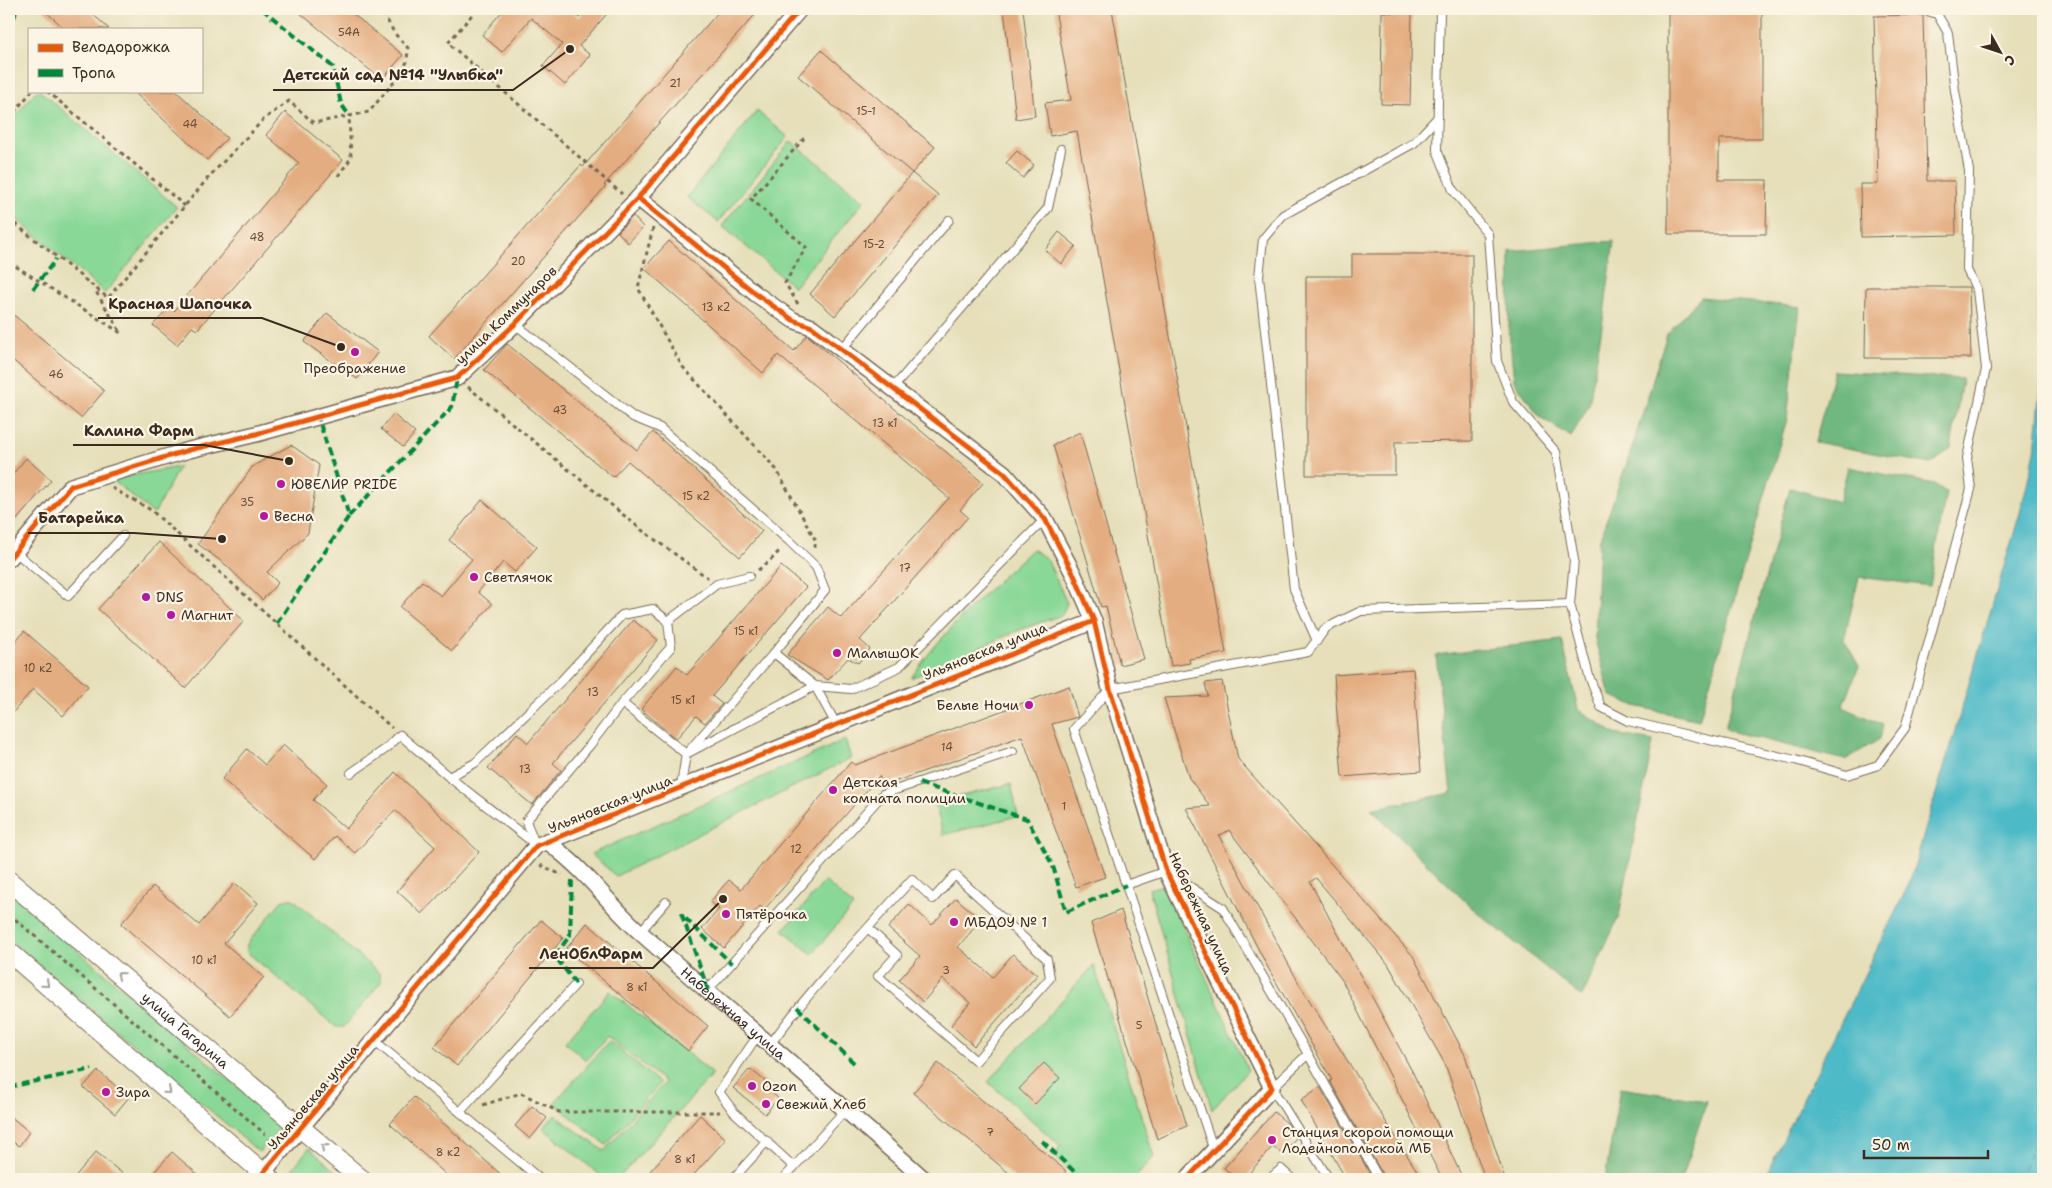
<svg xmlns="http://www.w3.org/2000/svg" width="2052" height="1188" font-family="'Shantell Sans',sans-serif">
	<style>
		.green { fill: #8ad897; stroke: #62815a }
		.forest { fill: #6fb880; stroke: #55714f }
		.water { fill: #4dbac7; stroke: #447272 }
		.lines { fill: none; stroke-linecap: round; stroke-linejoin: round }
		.ferry { stroke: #415c59; stroke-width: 1; stroke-dasharray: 6 5; stroke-linecap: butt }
		.building { fill: #e4ad81 }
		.service-casing { stroke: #776955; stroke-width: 10 }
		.minor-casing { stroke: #776955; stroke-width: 18 }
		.tertiary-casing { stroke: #776955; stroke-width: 21 }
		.path { stroke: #776955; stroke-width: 3; stroke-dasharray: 4 4; stroke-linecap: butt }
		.service { stroke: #fff; stroke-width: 8 }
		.minor { stroke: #fff; stroke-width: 15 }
		.tertiary { stroke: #fff; stroke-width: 19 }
		.quiet { stroke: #00873e; stroke-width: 4; stroke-dasharray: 8 4; stroke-linecap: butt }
		.cycleway-casing { stroke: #fcf5e5; stroke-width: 8 }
		.cycleway { stroke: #e8590c; stroke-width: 5 }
		.oneway { stroke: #a79f9a }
		.poi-dot { fill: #b5179e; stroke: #fcf5e5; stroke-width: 2 }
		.labels { text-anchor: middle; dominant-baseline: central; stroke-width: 4.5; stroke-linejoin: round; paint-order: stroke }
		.number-label { font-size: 11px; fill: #654b37 }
		.street-label { font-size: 14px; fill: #3b2a1e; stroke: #fcf5e5 }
		.poi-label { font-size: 14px; fill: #3b2a1e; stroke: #fcf5e5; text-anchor: start }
		.leader { fill: none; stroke: #3b2a1e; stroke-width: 2 }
		.callout-dot { fill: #3b2a1e; stroke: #fcf5e5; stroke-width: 2 }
		.callout-label { font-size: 15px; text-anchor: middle; font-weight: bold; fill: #3b2a1e; stroke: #fcf5e5; stroke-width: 4.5; stroke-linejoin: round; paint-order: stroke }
	</style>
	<rect width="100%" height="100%" fill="#fcf5e5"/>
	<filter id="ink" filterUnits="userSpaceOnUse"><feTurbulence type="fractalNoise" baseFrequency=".02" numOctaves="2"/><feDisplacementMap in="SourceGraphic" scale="10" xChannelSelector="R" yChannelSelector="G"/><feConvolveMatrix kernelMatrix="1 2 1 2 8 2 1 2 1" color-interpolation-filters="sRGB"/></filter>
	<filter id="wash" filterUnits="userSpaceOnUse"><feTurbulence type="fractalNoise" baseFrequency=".0096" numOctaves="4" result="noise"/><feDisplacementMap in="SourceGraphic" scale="20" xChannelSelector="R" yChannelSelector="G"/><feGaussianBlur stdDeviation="1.12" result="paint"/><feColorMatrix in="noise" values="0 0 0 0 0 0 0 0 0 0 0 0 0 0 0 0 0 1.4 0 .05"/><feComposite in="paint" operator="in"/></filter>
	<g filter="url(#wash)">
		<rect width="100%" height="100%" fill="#e6dfba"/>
		<!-- green -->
		<g class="green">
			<polygon points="36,91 40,91 177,207 105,293 9,213 9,124"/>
			<polygon points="757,111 788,137 718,222 687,197"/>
			<polygon points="791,141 864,201 794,287 722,226"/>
			<polygon points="179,467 154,514 111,479"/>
			<path d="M1032,549l15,10 20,44 -5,12 -43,15 -108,48c33,-49 79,-89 121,-129z"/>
			<polygon points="845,740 851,758 616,876 591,854"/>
			<polygon points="1011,784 1018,816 943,835 935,802"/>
			<polygon points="825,881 853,906 812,954 783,930"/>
			<polygon points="1164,885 1248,1070 1212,1110 1149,889"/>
			<polygon points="9,892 282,1125 259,1152 9,939"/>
			<polygon points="283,899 293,899 380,974 381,982 344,1027 336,1027 247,952 247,944"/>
			<polygon points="1094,965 1154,1157 1134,1179 1066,1179 1072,1172 1055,1157 1060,1145 988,1082"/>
			<polygon points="610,991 713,1074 618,1179 605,1179 543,1128 555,1115 604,1151 665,1082 607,1036 586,1060 565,1042"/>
			<polygon points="609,1041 660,1083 606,1145 554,1103"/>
			<polygon points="309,1148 345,1179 297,1179 290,1172"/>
		</g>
		<!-- forest -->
		<g class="forest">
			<polygon points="1614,241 1604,314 1589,405 1571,437 1540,417 1514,381 1509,330 1510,251"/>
			<polygon points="1701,297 1800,307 1787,419 1699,720 1635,706 1610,695 1595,639 1599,541 1632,448 1667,334"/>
			<polygon points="1834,371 1962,379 1951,448 1931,464 1815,442"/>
			<polygon points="1848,467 1934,484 1946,492 1930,586 1859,577 1844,640 1859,666 1843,707 1883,725 1880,739 1845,760 1730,731 1725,728 1790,488 1839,502"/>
			<polygon points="1562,640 1578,709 1615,734 1653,741 1619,916 1582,997 1471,907 1371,809 1451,793 1436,655"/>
			<polygon points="1620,1088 1707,1101 1681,1179 1605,1179"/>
		</g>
		<!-- water -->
		<polygon class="water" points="2043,366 2043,1179 1764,1179 1909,884 2020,513 2035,452"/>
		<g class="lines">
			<!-- ferry -->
			<polyline class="ferry" points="2019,1179 2043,1125"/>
		</g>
		<g id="blocks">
			<!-- building -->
			<g class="building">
				<polygon points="43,9 87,9 109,29 65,29"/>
				<polygon points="295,9 347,9 403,55 382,80"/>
				<polygon points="504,9 569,9 579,18 587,9 611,9 579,46 590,55 565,85 543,66 562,44 531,18 502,52 482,35"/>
				<polygon points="721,9 760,9 604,185 606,186 454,359 429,336 581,165 583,167"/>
				<polygon points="1004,9 1023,9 1035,116 1016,119"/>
				<polygon points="1055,9 1112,9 1226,653 1189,659 1190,663 1171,666 1077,131 1050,136 1045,103 1071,100"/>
				<polygon points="1668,9 1762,9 1762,139 1719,139 1719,180 1767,180 1766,234 1668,234"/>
				<polygon points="1382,12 1412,13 1410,105 1381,104"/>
				<polygon points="1923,15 1927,181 1955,181 1956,235 1861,237 1860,184 1878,184 1874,16"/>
				<polygon points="821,50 935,147 912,173 798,76"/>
				<polygon points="133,91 176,91 227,138 207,160"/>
				<polygon points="285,112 343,160 197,330 192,327 177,345 153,325 170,307 174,311 299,163 266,135"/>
				<polygon points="1017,151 1034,165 1023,178 1006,163"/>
				<polygon points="912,173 938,195 835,316 810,294"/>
				<polygon points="633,216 643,227 628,243 618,232"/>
				<polygon points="1059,232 1076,246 1061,264 1045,250"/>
				<polygon points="669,241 794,351 807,335 983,483 960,510 968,517 860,640 870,649 858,663 848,658 828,680 787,655 828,607 841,618 949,498 778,355 763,373 644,268"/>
				<polygon points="1352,254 1472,254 1472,441 1395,442 1395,475 1306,475 1306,276 1352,276"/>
				<polygon points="1866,287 1969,287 1971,358 1865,358"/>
				<polygon points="9,311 104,391 81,418 9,357"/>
				<polygon points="327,313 378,352 357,379 304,342"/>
				<polygon points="507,344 637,450 653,432 762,531 740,557 628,461 613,477 484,370"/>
				<polygon points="393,414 415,433 403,447 381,429"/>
				<polygon points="1080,432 1144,659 1120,665 1106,606 1101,607 1053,445"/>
				<polygon points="291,445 319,465 308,533 267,572 278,583 262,600 226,565 198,544 253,466"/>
				<polygon points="26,458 51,480 9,529 9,479"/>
				<polygon points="482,500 537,547 515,572 503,562 478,592 492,604 452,651 400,607 422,581 441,596 472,559 449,540"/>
				<polygon points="159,542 244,621 185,688 98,609"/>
				<polygon points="781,566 806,587 712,696 722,704 705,723 696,716 676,739 641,709 677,666 687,675"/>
				<polygon points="633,620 658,640 553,763 561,770 532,805 488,768 517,733 528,743"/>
				<polygon points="24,631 88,686 63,716 33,689 9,717 9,649"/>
				<polygon points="1413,669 1421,771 1342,777 1334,675"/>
				<polygon points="1222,681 1238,759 1413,956 1465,1055 1505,1179 1485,1179 1445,1064 1388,964 1316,878 1310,882 1413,1073 1463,1179 1442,1179 1342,980 1229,830 1219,836 1301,987 1422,1179 1385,1179 1330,1081 1332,1080 1267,966 1186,808 1210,806 1189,778 1164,698 1208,696 1205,683"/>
				<polygon points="1069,686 1078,717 1052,724 1105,877 1076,887 1022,736 883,786 879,776 764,910 760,906 724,948 702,929 719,909 710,902 725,884 729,880 741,889 851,762 855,765"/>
				<polygon points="283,745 327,784 313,800 346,829 395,772 479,852 422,914 397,891 435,847 395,810 355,853 335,836 315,859 222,779 247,749 265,765"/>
				<polygon points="235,883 258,903 224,943 264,977 230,1016 121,924 153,886 199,925"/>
				<polygon points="956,898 981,920 958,947 993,977 1013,954 1037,975 974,1046 951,1025 970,1003 943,979 923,1002 899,980 920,956 888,928 909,904 932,925"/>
				<polygon points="1121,910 1187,1126 1157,1139 1091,923"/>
				<polygon points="541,920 563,938 457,1066 434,1047"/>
				<polygon points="587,923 708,1026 688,1051 566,949"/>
				<polygon points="938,1063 1066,1171 1060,1179 1016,1179 913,1093"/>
				<polygon points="1044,1063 1060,1078 1035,1104 1019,1089"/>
				<polygon points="750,1069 770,1085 767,1089 778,1098 765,1114 733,1088"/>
				<polygon points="98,1071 129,1097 115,1114 83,1087"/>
				<polygon points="1320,1087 1373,1179 1346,1179 1301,1100"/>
				<polygon points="414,1097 506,1179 451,1179 390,1124"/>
				<polygon points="532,1106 547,1118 530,1139 515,1126"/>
				<polygon points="1274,1112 1288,1124 1296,1138 1282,1154 1273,1146 1244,1179 1237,1179 1224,1168"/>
				<polygon points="9,1115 29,1132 19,1146 9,1139"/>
				<polygon points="700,1115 726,1139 690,1179 643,1179"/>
				<polygon points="96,1152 129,1179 73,1179"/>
				<polygon points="172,1152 203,1179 148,1179"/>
			</g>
		</g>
	</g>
	<g filter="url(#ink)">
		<use href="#blocks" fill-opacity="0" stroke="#776955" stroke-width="1"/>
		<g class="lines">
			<!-- service casing -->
			<g class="service-casing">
				<g id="service">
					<polyline points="1440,9 1437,150 1453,190 1488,234 1497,361 1513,402 1556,452 1574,560 1570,604 1589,676 1601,707 1628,721 1795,760 1847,775 1878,765 1905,728 1971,489 1967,458 1986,369 1977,290 1967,270 1969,171 1955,91 1948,33 1937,14 1921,9"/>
					<polyline points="515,324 633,417 660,428 789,541 816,567 825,590 774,653"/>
					<polyline points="842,349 949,220"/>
					<polyline points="894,387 1048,208 1061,149"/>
					<polyline points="15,552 68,596 123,536"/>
					<polyline points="1317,641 1294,589 1259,277 1263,239 1283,215 1414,143 1438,117"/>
					<polyline points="622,703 671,647 668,621 717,584 749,576"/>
					<polyline points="351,773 387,748 400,735 449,777 535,844"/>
					<polyline points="449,777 475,763 561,681 622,615 653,609 668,621"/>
					<polyline points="681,786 686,754 815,686 836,724"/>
					<polyline points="536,846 526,821 590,745 622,703 686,754 774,653 815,686 851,689 899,667 1045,519"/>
					<polyline points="1126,885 1074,729 1110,689 1308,652 1326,628 1361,611 1570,604"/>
					<polyline points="640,932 666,902"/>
					<polyline points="708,990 883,794 1013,751"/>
					<polyline points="758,1035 719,1092 734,1112 794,1167 846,1109"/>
					<polyline points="375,1041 540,1179"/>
					<path d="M769,1046c43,-59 94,-112 143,-167l21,20 22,-24 92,84 3,19 -74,83 -98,-85 19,-21 -29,-27"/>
					<polyline points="460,1112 576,984"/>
					<polyline points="1214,1151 1126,885 1166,871 1223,908 1308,1054"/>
					<polyline points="733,1179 767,1141"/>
					<polyline points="783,1179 794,1167"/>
					<polyline points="1269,1179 1281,1169 1292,1179"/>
					<polyline points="1329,1179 1272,1088 1308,1054 1379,1179"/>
				</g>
			</g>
			<!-- minor casing -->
			<g class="minor-casing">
				<g id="minor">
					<polyline points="638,198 756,294 793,320 812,327 1004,473 1045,519 1074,575 1094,621 1110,689 1166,871 1272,1088 1187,1179"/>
					<polyline points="9,559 71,486 189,450 256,434 457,378 515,324 638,198 800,9"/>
					<path id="s1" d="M547,841c13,11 26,21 37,33 19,19 37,42 58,60 93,82 189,162 282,245"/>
					<polyline points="258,1179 536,846 1094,621"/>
				</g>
			</g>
			<!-- tertiary casing -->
			<g class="tertiary-casing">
				<g id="tertiary">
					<path id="s2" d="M9,881l352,298"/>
					<polyline points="9,952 270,1179"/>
				</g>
			</g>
			<!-- path -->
			<g class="path">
				<polyline points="477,9 448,43 622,194"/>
				<polyline points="47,91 185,206"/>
				<polyline points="9,118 32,91"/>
				<polyline points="338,176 351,158 349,115"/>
				<polyline points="9,219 108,298 208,178 264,119 289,101 314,123 369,112 397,78 407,62 408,48 395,34 381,9"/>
				<polyline points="653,228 638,288 682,366 776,469 815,539 815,549"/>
				<polyline points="9,262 121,333 95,290"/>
				<polyline points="798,304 785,283 806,247 751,199 806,136"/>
				<polyline points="468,387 643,531 708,578"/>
				<polyline points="112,488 151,510 392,728"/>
				<polyline points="758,570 770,561 781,549"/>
				<polyline points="540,865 562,875"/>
				<polyline points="9,914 265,1134"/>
				<polyline points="483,1105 521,1093 559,1112 720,1112"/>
			</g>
			<!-- service -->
			<use href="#service" class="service"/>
			<!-- minor -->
			<use href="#minor" class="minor"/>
			<!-- tertiary -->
			<use href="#tertiary" class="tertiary"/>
			<!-- quiet -->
			<g class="quiet">
				<polyline points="262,9 333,67 341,104 349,115"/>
				<polyline points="9,31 17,9"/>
				<polyline points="33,289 56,259"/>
				<polyline points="349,516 452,407 457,378"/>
				<polyline points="277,623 349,516 318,417"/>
				<polyline points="919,783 1027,819 1053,866 1066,912 1126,885"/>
				<polyline points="572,880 570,935 555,956 576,984"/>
				<polyline points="708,990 682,915 732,964"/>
				<polyline points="797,1007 855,1064"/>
				<polyline points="9,1087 92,1069"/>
				<polyline points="1042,1141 1082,1179"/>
			</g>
			<!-- cycleway casing -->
			<g class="cycleway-casing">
				<g id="cycleway">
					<polyline points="638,198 756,294 793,320 812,327 1004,473 1045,519 1074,575 1094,621 1110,689 1166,871 1272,1088 1187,1179"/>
					<polyline points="9,559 71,486 189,450 256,434 457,378 515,324 638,198 800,9"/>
					<polyline points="258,1179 536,846 1094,621"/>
				</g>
			</g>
			<!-- cycleway -->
			<use href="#cycleway" class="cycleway"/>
		</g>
		<!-- one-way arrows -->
		<defs><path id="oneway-chevron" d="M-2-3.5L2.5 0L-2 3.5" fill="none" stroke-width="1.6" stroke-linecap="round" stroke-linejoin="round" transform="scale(1.25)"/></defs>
		<g class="oneway">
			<use href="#oneway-chevron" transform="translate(120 975) rotate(-140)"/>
			<use href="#oneway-chevron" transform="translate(46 984) rotate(41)"/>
			<use href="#oneway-chevron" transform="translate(168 1091) rotate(41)"/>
			<use href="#oneway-chevron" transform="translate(324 1147) rotate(-141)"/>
		</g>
	</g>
	<!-- markers -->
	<g class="poi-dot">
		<circle cx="355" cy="352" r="5"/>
		<circle cx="281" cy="484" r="5"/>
		<circle cx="264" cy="516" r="5"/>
		<circle cx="474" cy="577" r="5"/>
		<circle cx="146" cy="597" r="5"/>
		<circle cx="171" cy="615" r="5"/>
		<circle cx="837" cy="653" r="5"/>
		<circle cx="1029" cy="705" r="5"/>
		<circle cx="833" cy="790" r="5"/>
		<circle cx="726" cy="914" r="5"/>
		<circle cx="954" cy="922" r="5"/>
		<circle cx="752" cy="1086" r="5"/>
		<circle cx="106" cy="1092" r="5"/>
		<circle cx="766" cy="1104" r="5"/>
		<circle cx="1272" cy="1140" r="5"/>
	</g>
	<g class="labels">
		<!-- number labels -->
		<g class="number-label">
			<text x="349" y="32">54А</text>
			<text x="675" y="83">21</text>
			<text x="866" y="111">15-1</text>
			<text x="190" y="124">44</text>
			<text x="257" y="237">48</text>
			<text x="874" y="244">15-2</text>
			<text x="518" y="261">20</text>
			<text x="716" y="307">13 к2</text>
			<text x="56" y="374">46</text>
			<text x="560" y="410">43</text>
			<text x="885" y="423">13 к1</text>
			<text x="696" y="496">15 к2</text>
			<text x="247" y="502">35</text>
			<text x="905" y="568">17</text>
			<text x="746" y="631">15 к1</text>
			<text x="38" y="668">10 к2</text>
			<text x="593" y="692">13</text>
			<text x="683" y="700">15 к1</text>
			<text x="947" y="747">14</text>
			<text x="525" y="769">13</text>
			<text x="1064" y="806">1</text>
			<text x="796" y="849">12</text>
			<text x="204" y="960">10 к1</text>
			<text x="946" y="970">3</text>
			<text x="637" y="987">8 к1</text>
			<text x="1139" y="1025">5</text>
			<text x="990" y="1132">7</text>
			<text x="448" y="1152">8 к2</text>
			<text x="685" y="1159">8 к1</text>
		</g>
		<!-- street labels -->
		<g class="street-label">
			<text transform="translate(506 315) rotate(-44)">улица Коммунаров</text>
			<text transform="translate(985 651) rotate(-22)">Ульяновская улица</text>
			<text transform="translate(610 804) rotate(-22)">Ульяновская улица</text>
			<text transform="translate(1201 913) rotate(65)">Набережная улица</text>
			<text stroke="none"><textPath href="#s1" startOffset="254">Набережная улица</textPath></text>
			<text stroke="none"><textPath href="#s2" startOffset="231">улица Гагарина</textPath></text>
			<text transform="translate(313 1097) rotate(-50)">Ульяновская улица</text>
		</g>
		<!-- poi labels -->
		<g class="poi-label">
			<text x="355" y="368" text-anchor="middle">Преображение</text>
			<text x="291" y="484">ЮВЕЛИР PRIDE</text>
			<text x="274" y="516">Весна</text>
			<text x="484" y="577">Светлячок</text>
			<text x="156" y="597">DNS</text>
			<text x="181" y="615">Магнит</text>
			<text x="847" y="653">МалышОК</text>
			<text x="1019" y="705" text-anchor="end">Белые Ночи</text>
			<text x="843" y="782">Детская<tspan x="843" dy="16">комната полиции</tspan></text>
			<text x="736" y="914">Пятёрочка</text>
			<text x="964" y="922">МБДОУ № 1</text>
			<text x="762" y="1086">Ozon</text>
			<text x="116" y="1092">Зира</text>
			<text x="776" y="1104">Свежий Хлеб</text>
			<text x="1282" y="1132">Станция скорой помощи<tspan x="1282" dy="16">Лодейнопольской МБ</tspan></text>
		</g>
	</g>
	<!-- callouts -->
	<path class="leader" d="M570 49L513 90H273M341 347L262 318H98M289 461L204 445H73M222 539L134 533H28M723 899L653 968H529"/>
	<g class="callout-dot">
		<circle cx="570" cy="49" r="5"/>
		<circle cx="341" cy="347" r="5"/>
		<circle cx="289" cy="461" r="5"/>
		<circle cx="222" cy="539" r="5"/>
		<circle cx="723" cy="899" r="5"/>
	</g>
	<g class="callout-label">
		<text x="393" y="80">Детский сад №14 "Улыбка"</text>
		<text x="180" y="309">Красная Шапочка</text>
		<text x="139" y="436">Калина Фарм</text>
		<text x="81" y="523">Батарейка</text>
		<text x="591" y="959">ЛенОблФарм</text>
	</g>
	<!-- margin -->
	<rect width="2052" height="1188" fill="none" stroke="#fcf5e5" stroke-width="30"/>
	<!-- legend -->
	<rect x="28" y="28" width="175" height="65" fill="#fcf5e5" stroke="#afa495"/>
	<rect x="38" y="44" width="25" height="8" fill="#e8590c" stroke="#afa495"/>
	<text x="72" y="52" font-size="15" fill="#3b2a1e">Велодорожка</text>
	<rect x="38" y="69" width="25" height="8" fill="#00873e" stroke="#afa495"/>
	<text x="72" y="78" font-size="15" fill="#3b2a1e">Тропа</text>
	<!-- north arrow -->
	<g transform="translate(2000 52) rotate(130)" stroke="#fcf5e5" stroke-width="4" paint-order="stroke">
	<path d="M0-4L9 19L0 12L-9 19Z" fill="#3b2a1e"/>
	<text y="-8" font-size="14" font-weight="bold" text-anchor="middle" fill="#3b2a1e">С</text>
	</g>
	<!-- scale -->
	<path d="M1864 1150v8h124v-8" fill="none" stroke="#3b2a1e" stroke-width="2.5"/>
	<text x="1872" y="1150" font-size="15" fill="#3b2a1e" stroke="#fcf5e5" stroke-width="4" paint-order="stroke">50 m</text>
</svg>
